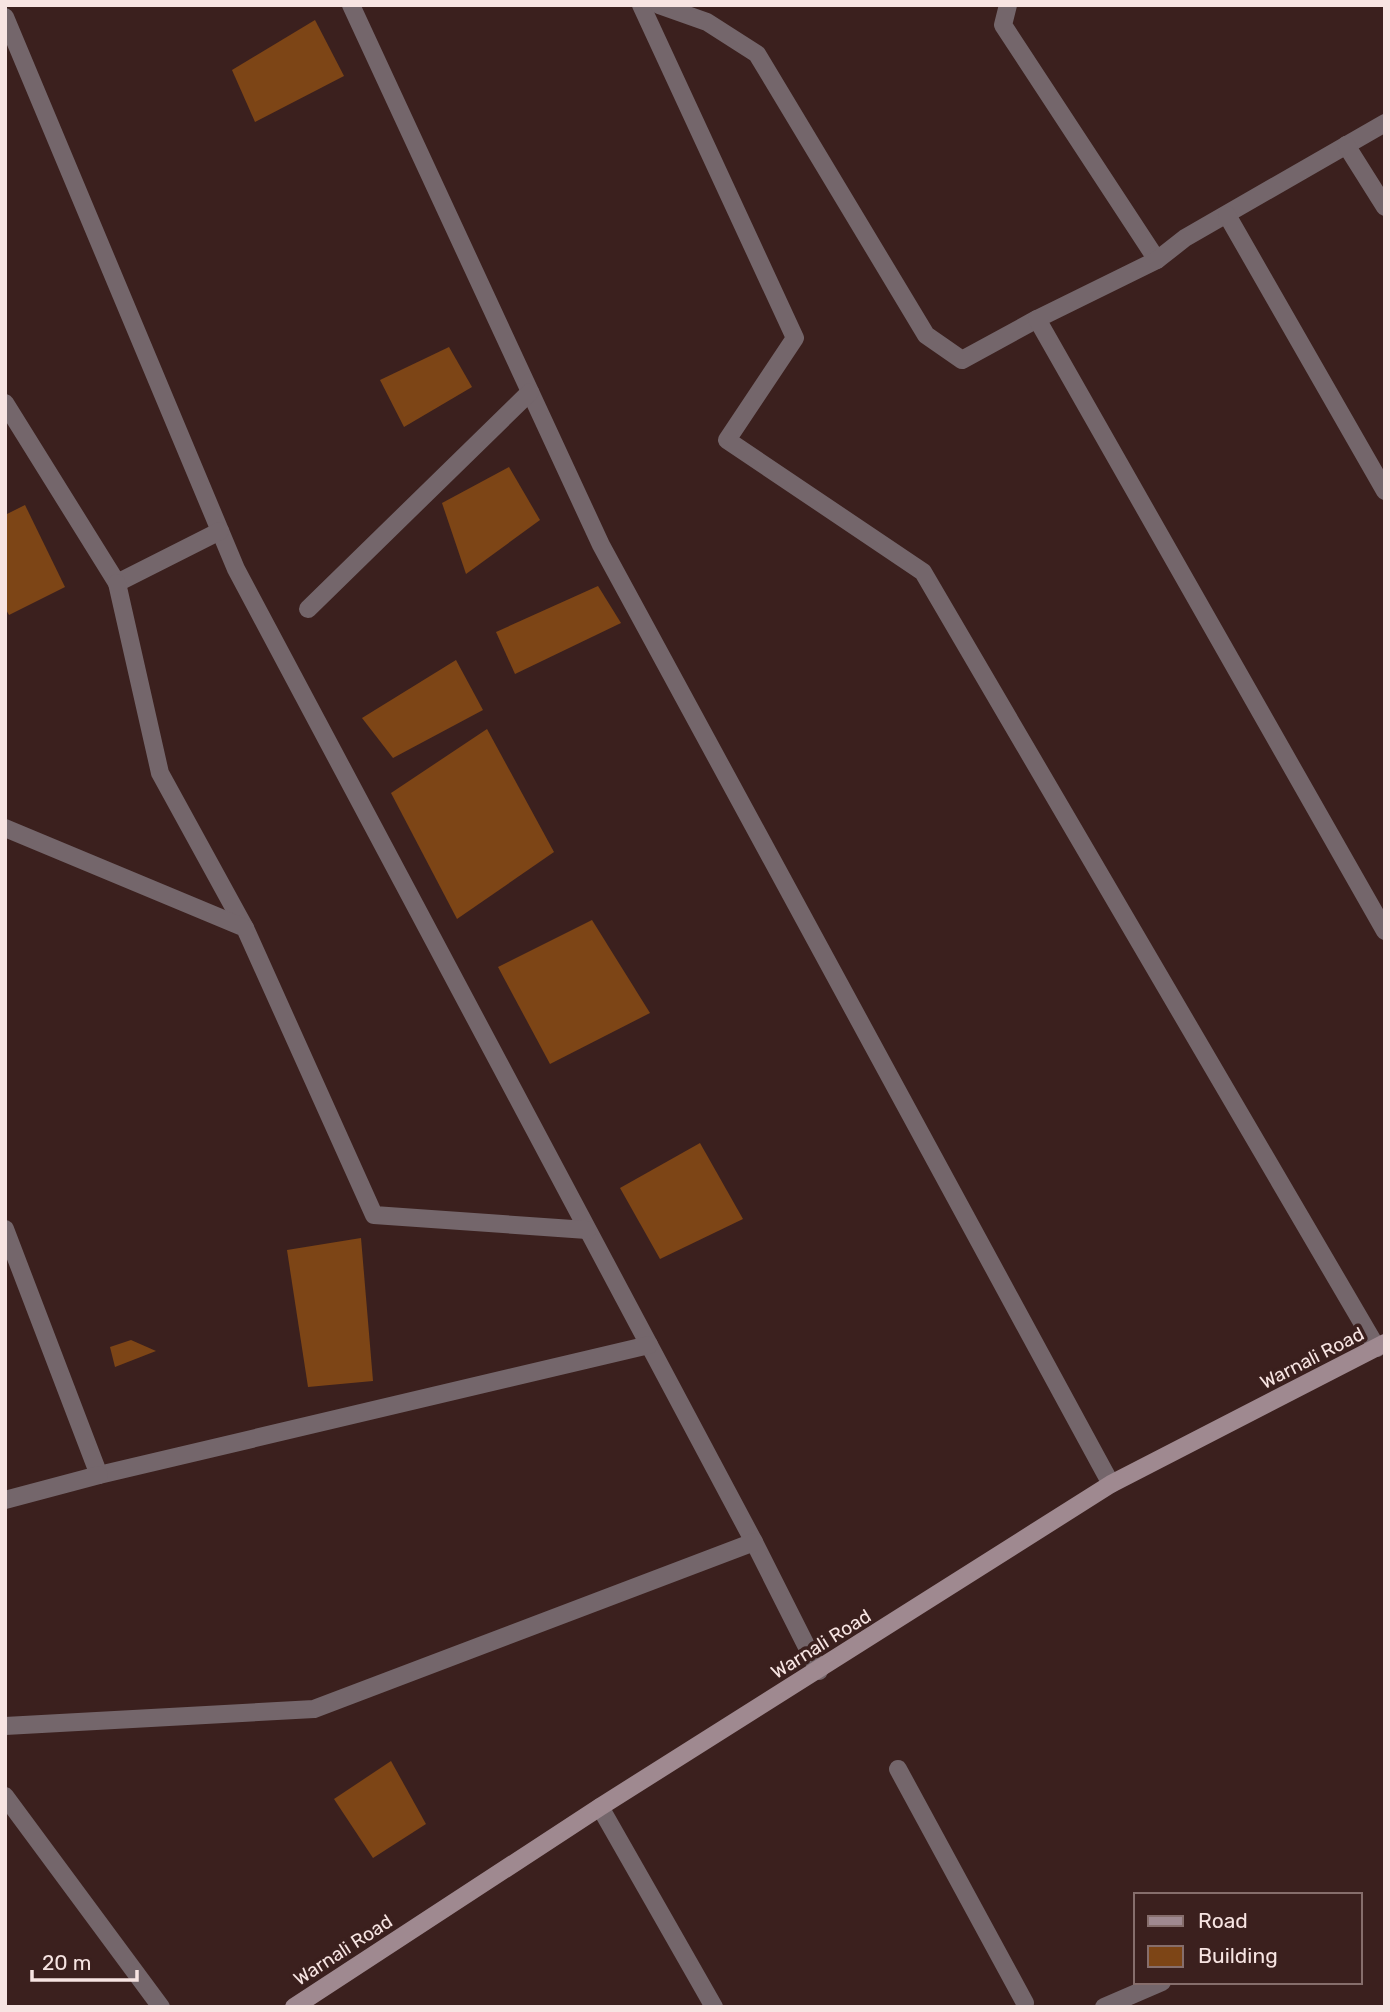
<svg xmlns="http://www.w3.org/2000/svg" width="1390" height="2012" font-family="Rubik,sans-serif">
	<style>
		.building { fill: #7d4516 }
		.lines { fill: none; stroke-linecap: round; stroke-linejoin: round }
		.minor { stroke: #74666b; stroke-width: 18 }
		.secondary { stroke: #9f8990; stroke-width: 18 }
		.labels { text-anchor: middle; dominant-baseline: central; stroke-width: 7; stroke-linejoin: round; paint-order: stroke }
		.street-label { font-size: 19px; fill: #f7e4e2; stroke: #3b201e }
	</style>
	<rect width="100%" height="100%" fill="#3b201e"/>
	<!-- building -->
	<g class="building">
		<polygon points="315,20 344,76 255,122 232,70"/>
		<polygon points="449,347 472,387 404,427 380,380"/>
		<polygon points="509,467 540,520 466,574 442,503"/>
		<polygon points="25,505 65,587 9,615 5,608 5,515"/>
		<polygon points="598,586 621,623 515,674 496,632"/>
		<polygon points="456,660 483,710 393,758 362,718"/>
		<polygon points="487,729 554,852 457,919 391,793"/>
		<polygon points="592,920 650,1013 550,1064 498,967"/>
		<polygon points="700,1143 743,1219 660,1259 620,1188"/>
		<polygon points="361,1238 373,1381 308,1387 287,1250"/>
		<polygon points="131,1340 156,1351 115,1367 110,1347"/>
		<polygon points="391,1761 426,1824 373,1858 334,1799"/>
	</g>
	<g class="lines">
		<!-- minor -->
		<g class="minor">
			<polyline points="351,5 601,545 1111,1484"/>
			<polyline points="641,5 795,338 727,440 923,572 1377,1348"/>
			<polyline points="659,5 707,22 757,54 926,335 962,360 1037,319"/>
			<polyline points="1008,5 1003,25 1157,260"/>
			<polyline points="5,17 236,569 754,1542 819,1671"/>
			<polyline points="1385,123 1185,238 1157,260 1037,319 1385,931"/>
			<polyline points="1346,145 1385,207"/>
			<polyline points="1227,215 1385,491"/>
			<polyline points="5,403 117,583 220,531"/>
			<polyline points="117,583 160,773 245,928"/>
			<polyline points="308,609 530,392"/>
			<polyline points="5,828 245,928 374,1215 587,1230"/>
			<polyline points="5,1229 99,1475 649,1345"/>
			<polyline points="5,1500 99,1475"/>
			<polyline points="5,1726 314,1709 754,1542"/>
			<polyline points="898,1769 1025,2003"/>
			<polyline points="5,1796 161,2007"/>
			<polyline points="600,1807 714,2007"/>
			<polyline points="1104,2007 1162,1982"/>
		</g>
		<!-- secondary -->
		<polyline class="secondary" points="294,2007 600,1807 1111,1484 1385,1343"/>
	</g>
	<g class="labels">
		<!-- street labels -->
		<g class="street-label">
			<text transform="translate(1312 1358) rotate(-27)">Warnali Road</text>
			<text transform="translate(821 1644) rotate(-32)">Warnali Road</text>
			<text transform="translate(343 1950) rotate(-33)">Warnali Road</text>
		</g>
	</g>
	<!-- border -->
	<rect width="1390" height="2012" fill="none" stroke="#f7e4e2" stroke-width="14"/>
	<!-- legend -->
	<rect x="1134" y="1893" width="228" height="91" fill="#3b201e" stroke="#866e6c" stroke-width="2"/>
	<rect x="1148" y="1916" width="35" height="10" fill="#9f8990" stroke="#866e6c" stroke-width="2"/>
	<text x="1198" y="1928" font-size="21" fill="#f7e4e2">Road</text>
	<rect x="1148" y="1946" width="35" height="21" fill="#7d4516" stroke="#866e6c" stroke-width="2"/>
	<text x="1198" y="1963" font-size="21" fill="#f7e4e2">Building</text>
	<!-- scale -->
	<path d="M32 1970v10h105v-10" fill="none" stroke="#f7e4e2" stroke-width="3.5"/>
	<text x="42" y="1970" font-size="21" fill="#f7e4e2" stroke="#3b201e" stroke-width="5" paint-order="stroke">20 m</text>
</svg>
